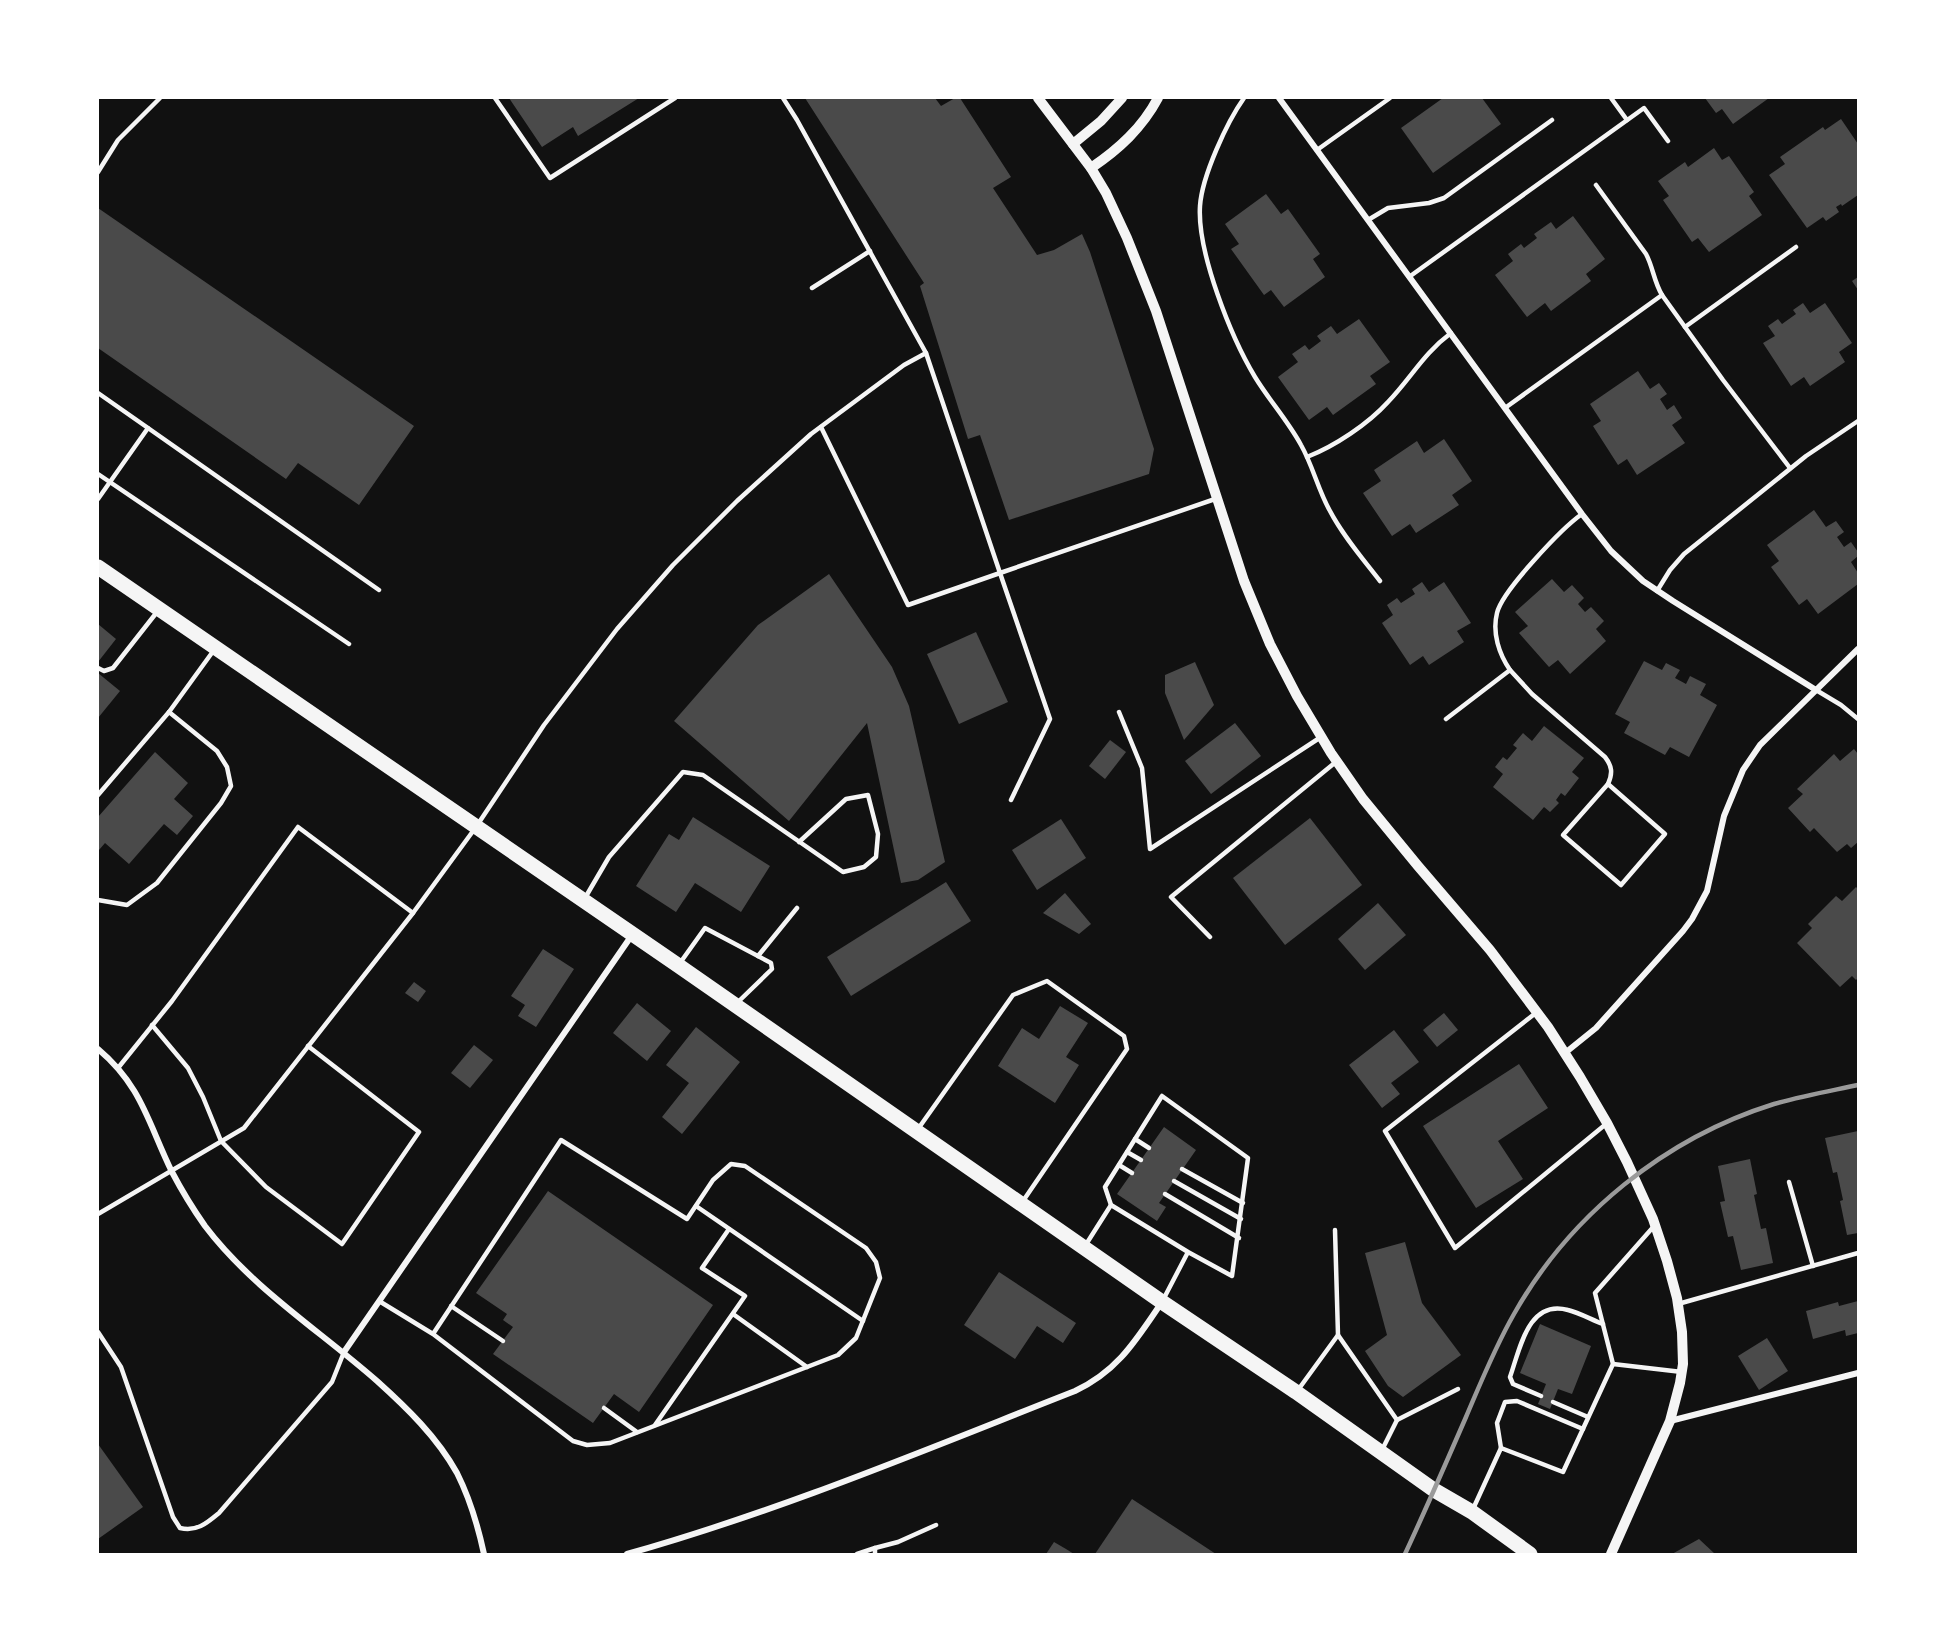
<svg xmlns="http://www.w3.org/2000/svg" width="1956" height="1652" font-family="'Roboto Condensed',sans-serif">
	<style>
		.building { fill: #4a4a4a }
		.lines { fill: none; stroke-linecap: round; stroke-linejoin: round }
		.service { stroke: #f5f5f5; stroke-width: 4.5 }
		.minor { stroke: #f5f5f5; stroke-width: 6 }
		.tertiary { stroke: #f5f5f5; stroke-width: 10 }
		.primary { stroke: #f5f5f5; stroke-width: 15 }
		.rail { stroke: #9a9a9a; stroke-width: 4.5 }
	</style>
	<rect width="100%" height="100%" fill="#111"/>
	<!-- building -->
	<g class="building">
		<polygon points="509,98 639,98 578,136 573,127 542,147"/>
		<polygon points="805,98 935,98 941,106 955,98 960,98 1011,177 993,188 1037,255 1054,250 1082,234 1090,252 1154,449 1149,474 1009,520 980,435 968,439 920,286 924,283"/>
		<polygon points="1443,98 1482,98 1501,124 1433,173 1401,128"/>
		<polygon points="1705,98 1769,98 1733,124 1722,109 1716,113"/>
		<polygon points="1841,119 1858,144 1858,195 1842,206 1841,204 1836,207 1839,212 1826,221 1823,217 1807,228 1769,175 1785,164 1780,157 1823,127 1825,130"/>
		<polygon points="1714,148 1722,160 1729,156 1754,192 1749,196 1762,215 1709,252 1698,238 1692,242 1663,200 1669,196 1658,181 1685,162 1688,167"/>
		<polygon points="1266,194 1281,214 1288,209 1320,254 1313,259 1325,277 1284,307 1271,290 1264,295 1231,249 1239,244 1225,224"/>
		<polygon points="98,208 414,426 359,505 298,463 286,479 98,348"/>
		<polygon points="1573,216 1605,259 1586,274 1591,281 1551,311 1545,303 1527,317 1495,275 1513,261 1508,254 1521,244 1524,248 1537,238 1534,234 1551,222 1556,229"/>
		<polygon points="1858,277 1858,290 1852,281"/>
		<polygon points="1803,303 1810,313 1825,303 1852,343 1839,352 1845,362 1810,386 1804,377 1791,386 1763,343 1775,336 1768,326 1778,319 1782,324 1796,314 1793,310"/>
		<polygon points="1359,319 1390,362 1370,376 1376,384 1333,415 1327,407 1309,420 1278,377 1298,362 1292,354 1305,345 1309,350 1321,341 1317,336 1331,326 1337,334"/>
		<polygon points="1638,371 1650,389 1659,383 1667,394 1660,399 1667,410 1674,405 1682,418 1672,425 1685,443 1637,475 1627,459 1618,465 1593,426 1601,421 1590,404"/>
		<polygon points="1444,439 1472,481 1452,495 1459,505 1416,533 1410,524 1392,536 1363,493 1381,481 1374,470 1417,441 1424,453"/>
		<polygon points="1814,510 1826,527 1836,521 1844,532 1837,537 1844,547 1851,542 1858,552 1858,556 1851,562 1858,573 1858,584 1818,614 1807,599 1799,605 1771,567 1779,561 1767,545"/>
		<polygon points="829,574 892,667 909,706 945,862 918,880 901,883 867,723 789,821 674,721 758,625"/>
		<polygon points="1552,579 1564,592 1572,585 1584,598 1578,604 1585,612 1591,607 1604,621 1596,629 1606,641 1570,674 1558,660 1549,667 1519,633 1528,626 1515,612"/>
		<polygon points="1422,582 1429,592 1444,582 1471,623 1457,631 1464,642 1429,665 1423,656 1410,665 1382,623 1393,615 1387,605 1397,598 1401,603 1415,594 1412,589"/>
		<polygon points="98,624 116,639 98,662"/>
		<polygon points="976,632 1008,702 959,724 927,654"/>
		<polygon points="1644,661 1662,670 1666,663 1680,670 1675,678 1686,684 1690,676 1706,684 1700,695 1717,705 1689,757 1670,747 1665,755 1624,733 1630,722 1615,714"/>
		<polygon points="1195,662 1214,705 1184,740 1165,693 1165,675"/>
		<polygon points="98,673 120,691 98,718"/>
		<polygon points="1235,723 1261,756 1211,794 1185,761"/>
		<polygon points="1544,726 1584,758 1572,772 1579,778 1565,796 1561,793 1556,800 1559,803 1550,812 1544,807 1533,820 1493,787 1503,774 1495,767 1503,757 1507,760 1517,748 1513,745 1523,733 1532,741"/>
		<polygon points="1110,740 1126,752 1105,779 1089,766"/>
		<polygon points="1854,749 1858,754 1858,842 1851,848 1847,844 1837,852 1814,828 1810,832 1788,808 1803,794 1797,789 1834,754 1840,761"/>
		<polygon points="155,752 188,783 174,799 193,816 177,835 164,824 129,864 105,843 99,850 98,848 98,817"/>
		<polygon points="693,817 770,866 741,912 695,883 676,912 636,886 669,834 679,840"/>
		<polygon points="1310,818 1362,885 1285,945 1233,878"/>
		<polygon points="1061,819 1086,858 1037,890 1012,850"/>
		<polygon points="946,882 971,921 851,996 827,957"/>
		<polygon points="1856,887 1858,889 1858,978 1856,980 1852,976 1840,987 1797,943 1812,928 1808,924 1836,896 1842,901"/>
		<polygon points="1065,893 1091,924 1079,934 1043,913"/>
		<polygon points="1378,903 1406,935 1365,970 1338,939"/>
		<polygon points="543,949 574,969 536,1027 518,1016 525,1005 511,996"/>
		<polygon points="414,982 426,991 418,1002 405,993"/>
		<polygon points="637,1003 671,1031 647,1061 613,1033"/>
		<polygon points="1060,1006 1088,1023 1066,1057 1079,1065 1055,1103 998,1066 1022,1028 1039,1039"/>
		<polygon points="1444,1013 1458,1030 1437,1047 1423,1030"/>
		<polygon points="696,1027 740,1062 682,1134 662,1117 689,1083 666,1065"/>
		<polygon points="1394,1030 1419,1062 1391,1083 1400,1094 1382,1108 1349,1065"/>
		<polygon points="474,1045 493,1060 470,1088 451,1073"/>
		<polygon points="1519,1064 1548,1108 1498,1141 1523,1179 1476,1208 1423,1126"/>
		<polygon points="1164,1127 1196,1150 1159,1203 1166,1207 1157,1221 1117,1194"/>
		<polygon points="1858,1131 1858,1233 1847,1235 1840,1201 1843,1200 1837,1172 1833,1173 1825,1138"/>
		<polygon points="1750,1159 1757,1194 1754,1195 1761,1229 1766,1228 1773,1263 1741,1270 1733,1236 1728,1237 1720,1202 1725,1201 1718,1166"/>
		<polygon points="548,1191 713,1305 639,1412 614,1394 593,1423 493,1354 513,1327 503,1320 507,1314 476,1293"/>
		<polygon points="1405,1242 1422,1303 1461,1355 1403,1397 1388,1386 1365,1351 1387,1335 1365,1253"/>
		<polygon points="999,1272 1076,1323 1063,1343 1037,1326 1015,1359 964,1325"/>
		<polygon points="1858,1301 1858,1333 1846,1336 1845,1330 1813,1339 1806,1311 1838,1302 1839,1306"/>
		<polygon points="1540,1324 1591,1346 1572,1394 1558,1389 1550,1409 1538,1404 1546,1384 1520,1373"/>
		<polygon points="1767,1338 1788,1371 1759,1390 1738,1356"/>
		<polygon points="98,1444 143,1507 98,1539"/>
		<polygon points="1132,1499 1216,1554 1095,1554"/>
		<polygon points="1699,1539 1715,1554 1672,1554"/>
		<polygon points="1054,1542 1066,1549 1074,1554 1046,1554"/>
	</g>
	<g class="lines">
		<!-- service -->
		<g class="service">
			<polyline points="495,98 550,178 675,98"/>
			<polyline points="783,98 797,120 926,353"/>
			<path d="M1244,98c-17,24 -42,78 -44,108 -3,46 31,131 55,171 14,23 33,44 46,68 12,21 17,45 29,66 13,25 33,48 50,70"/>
			<polyline points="1611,98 1627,120"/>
			<polyline points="1317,150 1390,98"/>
			<polyline points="98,172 118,140 160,98"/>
			<path d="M1596,185l50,69c7,13 8,28 16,41"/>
			<polyline points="1368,220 1388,208 1429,203 1444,198 1552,120"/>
			<polyline points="1409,277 1644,108 1668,141"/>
			<polyline points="812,288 870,251"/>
			<polyline points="1685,327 1796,247"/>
			<polyline points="98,393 148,428 98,499"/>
			<polyline points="1505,408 1662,295 1723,380 1790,468"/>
			<polyline points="821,427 908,605 1000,573 1050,719 1011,800"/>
			<polyline points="148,428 379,590"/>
			<path d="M1307,457c28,-11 61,-33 81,-55 23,-24 36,-49 63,-69"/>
			<polyline points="98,474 349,644"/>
			<polyline points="1657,591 1670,570 1684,554 1806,456 1858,421"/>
			<polyline points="98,668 104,671 113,668 157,612"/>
			<path d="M1510,670c-11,-16 -18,-37 -13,-57 5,-22 65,-85 85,-99"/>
			<polyline points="1816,690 1841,705 1858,719"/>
			<polyline points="1119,712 1142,768 1150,849 1321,737"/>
			<path d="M1446,719l64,-49 22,24 73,63c7,9 8,16 3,27"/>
			<polygon points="1608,784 1665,834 1621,885 1563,835"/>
			<polyline points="98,795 169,712 214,650"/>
			<polyline points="585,898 609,857 683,772 703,775 843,872 864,867 876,857 878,834 868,795 846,799 799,842"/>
			<polyline points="98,900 127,905 157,883 221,803 231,786 227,767 217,751 169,712"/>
			<polyline points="1210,937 1171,897 1337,761"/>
			<polyline points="758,956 797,908"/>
			<polyline points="680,963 705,928 771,963 772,969 738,1002"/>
			<polyline points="1537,1012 1385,1131 1455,1248 1606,1124"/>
			<polyline points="152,1025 188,1068 203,1097 221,1141 266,1187 342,1244 419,1132 308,1046"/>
			<polyline points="118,1068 172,1001 298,827 413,913"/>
			<polyline points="918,1129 1013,995 1047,981 1124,1036 1127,1049 1023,1201"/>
			<polyline points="1135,1139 1149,1148"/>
			<polyline points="1127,1152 1141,1160"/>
			<polyline points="1119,1165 1132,1173"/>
			<polyline points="1182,1169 1243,1203"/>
			<polyline points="1174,1181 1241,1219"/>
			<polyline points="1789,1182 1813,1266"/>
			<polyline points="1165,1194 1239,1238"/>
			<polyline points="696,1206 863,1321"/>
			<polyline points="98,1214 244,1128 413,913 476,827 544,725 617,629 673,565 737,501 811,434 904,365 926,353 1000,573 1218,498"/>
			<polyline points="1085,1246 1111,1205"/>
			<polyline points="1163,1300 1188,1252 1232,1276 1248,1158 1162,1096 1105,1187 1111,1205 1188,1252"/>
			<polyline points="379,1301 433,1334 573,1441 587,1445 610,1443 838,1355 856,1338 880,1278 876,1262 866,1248 745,1166 731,1164 713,1180 687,1219 561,1140 433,1334"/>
			<polyline points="1678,1304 1858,1253"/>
			<polyline points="451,1306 503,1341"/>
			<polyline points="733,1314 807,1367"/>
			<path d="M98,1332l23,35 52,150 7,11c17,4 27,-5 39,-15l113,-131 12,-30"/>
			<polyline points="1338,1335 1397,1420 1458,1389"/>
			<polyline points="1613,1364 1682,1372"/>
			<polyline points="1298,1390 1338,1335 1335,1230"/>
			<path d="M1541,1396l-28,-12 -3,-7c10,-28 18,-78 58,-67 12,3 24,10 35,14"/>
			<polyline points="1553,1402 1588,1417"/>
			<polyline points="604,1408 637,1432"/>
			<polyline points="655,1425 745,1296 702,1268 729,1229"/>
			<polyline points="1501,1448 1497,1423 1505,1402 1517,1401 1583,1429"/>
			<polyline points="1382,1450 1397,1420"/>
			<polyline points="1473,1509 1501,1448 1563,1472 1613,1364 1595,1293 1655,1225"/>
			<polyline points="875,1548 898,1542 936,1525"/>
			<polyline points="857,1554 875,1548 875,1554"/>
		</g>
		<!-- minor -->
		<g class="minor">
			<polyline points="1279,98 1582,514 1611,551 1643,581 1673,601 1816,690"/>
			<path d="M98,1049c44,37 50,74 74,123 10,19 21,37 33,54 47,62 114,104 172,155 30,27 60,56 80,92 13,26 21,53 27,81"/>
			<polyline points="1565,1053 1596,1028 1683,931 1692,919 1707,891 1724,816 1743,770 1760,745 1858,649"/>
			<polyline points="344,1352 632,935"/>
			<polyline points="1670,1421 1858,1373"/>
			<path d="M627,1554c153,-43 300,-105 448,-163 43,-20 61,-51 87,-89"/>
		</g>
		<!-- tertiary -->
		<g class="tertiary">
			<polyline points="1038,98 1091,168 1106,193 1127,238 1156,311 1244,581 1270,644 1297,696 1331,753 1363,799 1418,866 1490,950 1548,1027 1580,1077 1607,1123 1627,1162 1653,1219 1667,1261 1677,1298 1682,1332 1683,1364 1680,1383 1670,1421 1611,1554"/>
			<polyline points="1073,144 1101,121 1122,98"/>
			<path d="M1091,168c28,-19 51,-40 67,-70"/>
		</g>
		<!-- primary -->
		<polyline class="primary" points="98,567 679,966 1162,1302 1296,1392 1434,1490 1472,1512 1530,1554"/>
		<!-- rail -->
		<path class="rail" d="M1405,1554c21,-45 41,-91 61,-137 15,-35 29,-70 48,-103 56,-99 151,-176 260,-210 28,-8 56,-13 84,-19"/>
	</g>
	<!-- border -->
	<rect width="1956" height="1652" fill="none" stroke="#ffffff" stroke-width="198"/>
</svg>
